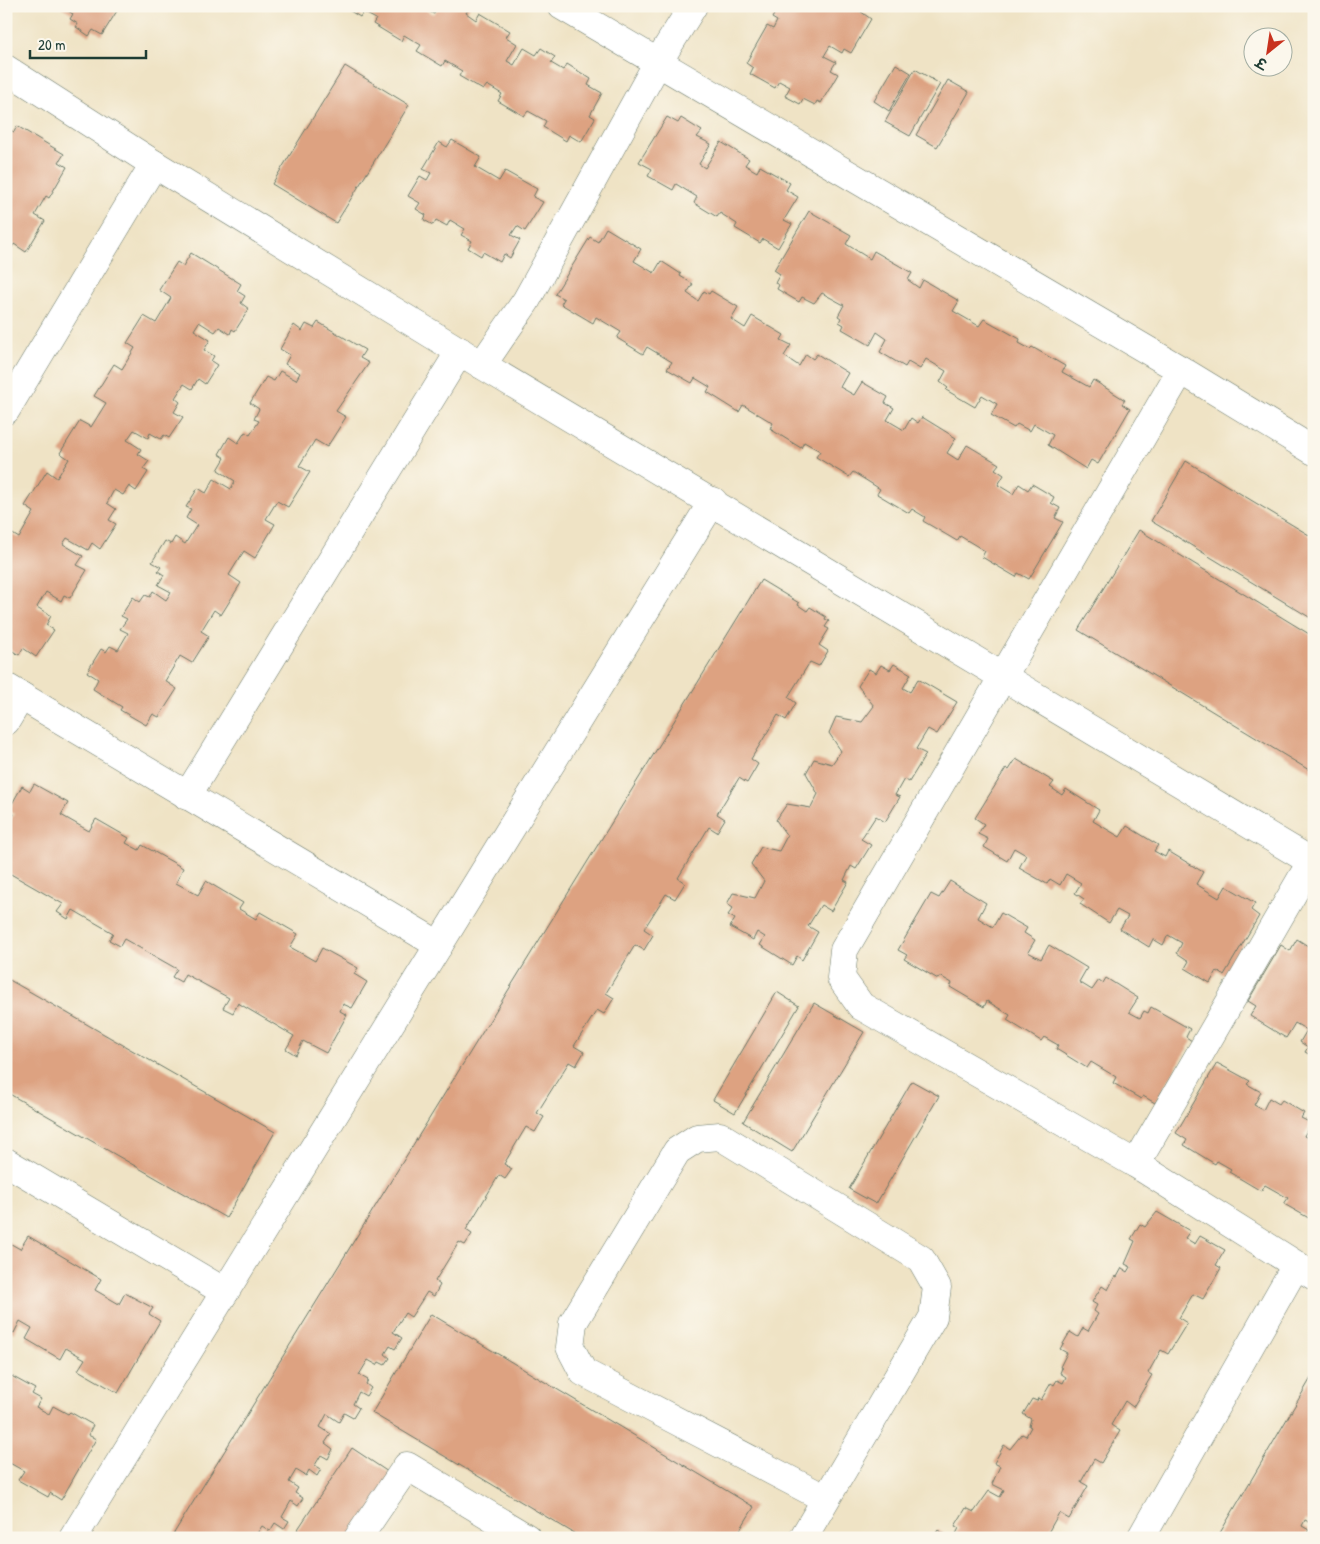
<svg xmlns="http://www.w3.org/2000/svg" width="1320" height="1544" font-family="'Patrick Hand','Playpen Sans Deva',sans-serif">
	<style>
		.building { fill: #dda281 }
		.lines { fill: none; stroke-linecap: round; stroke-linejoin: round }
		.minor-casing { stroke: #687767; stroke-width: 29 }
		.minor { stroke: #fff; stroke-width: 28 }
	</style>
	<rect width="100%" height="100%" fill="#fbf7ec"/>
	<filter id="ink" filterUnits="userSpaceOnUse"><feTurbulence type="fractalNoise" baseFrequency=".02" numOctaves="2"/><feDisplacementMap in="SourceGraphic" scale="10" xChannelSelector="R" yChannelSelector="G"/><feConvolveMatrix kernelMatrix="1 2 1 2 8 2 1 2 1" color-interpolation-filters="sRGB"/></filter>
	<filter id="wash" filterUnits="userSpaceOnUse"><feTurbulence type="fractalNoise" baseFrequency=".0096" numOctaves="4" result="noise"/><feDisplacementMap in="SourceGraphic" scale="20" xChannelSelector="R" yChannelSelector="G"/><feGaussianBlur stdDeviation="1.12" result="paint"/><feColorMatrix in="noise" values="0 0 0 0 0 0 0 0 0 0 0 0 0 0 0 0 0 1.4 0 .05"/><feComposite in="paint" operator="in"/></filter>
	<g filter="url(#wash)">
		<rect width="100%" height="100%" fill="#efe3c5"/>
		<g id="blocks">
			<!-- building -->
			<g class="building">
				<polygon points="60,6 120,6 102,35 93,30 89,36 76,27 78,24 70,19 73,14"/>
				<polygon points="342,6 428,6 426,10 434,14 439,6 470,6 466,13 476,20 480,13 510,31 506,37 517,44 507,61 514,65 524,48 536,55 541,48 555,57 551,63 563,70 567,64 591,79 588,85 602,93 590,115 595,118 581,142 569,135 566,141 543,127 546,121 528,111 524,116 498,101 502,94 487,85 483,90 459,76 462,71 445,61 442,66 417,51 421,45 404,35 401,41 373,24 376,19 363,12 360,17"/>
				<polygon points="779,6 853,6 871,19 851,53 844,49 842,53 830,46 824,56 836,62 831,70 838,74 821,103 817,101 815,105 803,99 800,104 785,96 790,87 779,81 775,88 750,74 753,68 746,63 767,26 773,29 777,21 772,18"/>
				<polygon points="896,64 911,73 889,111 874,101"/>
				<polygon points="345,66 409,105 336,223 272,184"/>
				<polygon points="915,69 940,84 910,136 885,122"/>
				<polygon points="948,80 969,92 937,147 916,135"/>
				<polygon points="667,117 678,123 681,118 702,131 697,137 711,144 699,164 705,168 721,142 749,159 745,165 757,172 760,166 790,183 786,190 798,197 784,220 792,224 778,248 763,239 760,243 735,228 737,224 720,213 717,217 694,203 697,197 676,184 673,190 648,176 652,169 639,162"/>
				<polygon points="17,126 64,154 59,162 67,167 49,198 46,196 35,215 45,221 26,252 14,244 6,257 6,128 14,132"/>
				<polygon points="452,140 481,157 475,167 499,181 505,171 537,189 533,197 543,202 525,231 517,226 511,235 520,240 510,258 504,254 500,262 483,252 481,256 468,248 472,241 461,235 465,229 450,220 447,226 436,220 433,225 424,220 426,215 416,209 420,203 408,196 420,176 427,180 431,173 423,169 439,142 447,147"/>
				<polygon points="809,211 851,235 846,244 870,259 874,251 912,273 908,280 919,288 923,280 959,301 953,311 979,326 984,319 1020,339 1019,343 1030,349 1032,347 1065,366 1062,372 1089,387 1093,380 1125,400 1122,404 1130,409 1098,464 1091,460 1086,469 1048,445 1053,435 1034,424 1030,431 1017,424 1014,428 991,415 997,404 982,395 975,407 946,390 948,388 940,382 946,371 926,359 920,369 908,362 905,367 880,352 887,339 877,332 870,345 842,329 844,325 839,322 841,318 838,316 844,305 822,293 814,303 802,297 799,302 777,289 779,285 775,283 780,274 774,270"/>
				<polygon points="606,228 641,249 634,261 654,273 661,261 681,274 680,276 693,284 687,293 698,301 704,291 709,294 711,291 738,307 731,319 745,328 752,316 784,335 781,340 791,345 784,356 799,366 806,354 813,359 817,354 848,373 840,387 854,395 862,382 888,397 885,403 894,408 887,420 904,430 911,418 918,423 922,417 956,438 947,453 958,460 967,445 999,464 995,469 1004,475 998,485 1013,494 1019,484 1028,490 1032,484 1054,497 1051,503 1060,508 1055,518 1063,522 1029,579 1018,573 1016,577 982,557 985,551 960,536 957,541 923,521 925,517 912,509 909,513 877,494 880,489 853,472 849,477 816,457 820,451 804,442 801,448 770,429 773,423 743,405 739,412 707,392 710,387 695,378 692,383 667,369 672,362 647,347 643,354 617,338 621,332 596,317 593,323 561,304 564,299 555,294 590,237 598,242"/>
				<polygon points="191,253 241,284 237,291 245,296 241,303 249,309 235,331 232,329 230,334 219,327 215,332 199,322 194,330 210,340 204,350 214,356 211,361 217,365 205,384 198,379 192,389 184,384 175,398 180,402 174,412 183,417 169,438 164,435 161,439 150,433 148,438 134,430 127,440 141,449 138,454 149,461 143,469 148,472 136,491 129,486 123,495 114,490 107,503 116,509 109,520 116,524 100,549 92,543 88,550 67,538 63,544 83,556 77,565 87,570 70,598 64,595 61,601 46,592 37,607 51,616 46,625 54,630 36,657 23,648 19,655 6,647 6,530 19,538 34,512 25,506 47,471 57,478 69,459 60,453 80,421 91,427 106,403 94,396 114,364 122,369 135,348 127,343 144,316 156,323 171,298 159,290 177,262 183,266"/>
				<polygon points="318,322 365,350 360,358 369,363 336,411 346,417 327,447 315,440 299,466 310,472 288,507 277,501 266,519 275,524 255,558 244,551 229,575 241,583 221,615 214,610 201,631 209,636 192,663 180,656 165,681 177,689 159,717 153,714 146,725 120,710 122,707 93,689 98,679 87,672 101,649 106,652 110,646 118,650 128,633 120,629 127,619 121,616 133,597 140,602 145,595 150,597 153,591 166,600 171,592 158,585 164,575 158,571 161,567 152,562 165,541 171,544 175,537 185,544 197,525 186,518 191,509 186,507 198,488 206,493 214,479 231,489 235,481 218,470 225,458 219,454 229,437 238,443 245,432 250,435 259,421 254,419 259,409 250,403 266,377 274,381 280,371 296,380 300,373 285,364 290,355 280,349 294,325 302,331 306,324 314,328"/>
				<polygon points="1186,461 1314,538 1314,620 1151,521"/>
				<polygon points="1139,530 1314,637 1314,773 1078,630"/>
				<polygon points="761,580 799,603 798,605 807,611 810,607 826,617 825,619 829,621 825,627 829,629 819,645 828,651 819,666 810,662 788,697 796,703 786,720 778,715 751,759 758,764 747,783 739,778 717,814 725,819 717,832 709,827 678,878 685,883 675,899 666,894 644,929 653,935 644,950 635,945 606,993 614,998 604,1014 597,1010 574,1046 584,1052 576,1066 569,1062 537,1113 544,1117 535,1132 526,1127 504,1164 512,1169 505,1179 499,1175 466,1230 472,1234 465,1245 459,1242 435,1281 440,1285 434,1296 427,1292 411,1317 405,1313 393,1332 402,1338 395,1349 390,1346 385,1354 390,1358 385,1365 379,1362 377,1365 368,1360 359,1375 368,1380 366,1384 371,1388 366,1396 359,1392 353,1404 359,1408 353,1418 344,1413 339,1422 327,1414 320,1427 331,1434 325,1443 333,1449 328,1459 321,1455 315,1465 321,1469 317,1476 309,1470 306,1476 296,1470 289,1482 298,1488 295,1493 303,1498 298,1506 291,1501 282,1517 289,1521 284,1529 275,1523 270,1531 262,1526 254,1538 171,1538"/>
				<polygon points="894,664 911,674 903,688 910,692 918,679 957,702 937,734 928,729 916,749 926,754 909,782 904,779 895,795 900,797 885,822 876,816 861,839 871,845 856,869 851,866 844,880 848,882 831,911 821,905 808,926 818,932 802,960 797,956 792,965 760,945 765,937 757,932 753,940 730,927 735,919 728,915 733,908 727,904 733,893 755,898 764,881 751,864 761,847 779,851 787,836 776,820 787,804 811,808 818,794 806,773 814,759 832,764 841,751 829,733 836,717 862,722 874,706 858,686 869,669 876,673 881,665 890,670"/>
				<polygon points="1016,759 1054,782 1050,787 1062,795 1066,789 1099,810 1093,821 1120,837 1127,826 1158,845 1154,851 1165,857 1168,851 1203,872 1196,884 1219,898 1226,886 1255,903 1251,910 1259,916 1224,975 1217,971 1210,983 1185,968 1189,961 1177,953 1182,943 1168,935 1163,945 1153,939 1149,947 1120,929 1128,916 1117,910 1109,923 1080,904 1084,899 1075,893 1081,883 1066,874 1060,885 1050,879 1047,884 1019,868 1026,855 1014,848 1007,861 984,847 988,839 978,834 984,824 975,818 1006,768 1009,770"/>
				<polygon points="34,784 68,803 61,815 89,831 96,819 129,838 126,843 139,850 142,845 183,868 176,883 198,895 206,881 243,903 239,909 256,919 260,912 298,934 290,947 315,961 322,948 358,968 354,974 367,982 352,1008 343,1004 340,1011 347,1015 326,1053 303,1041 296,1055 286,1049 294,1036 238,1003 233,1013 223,1008 229,998 185,974 181,982 172,977 177,969 124,939 120,946 109,940 113,933 73,910 68,919 57,912 63,904 9,873 6,879 6,821 9,823 14,814 8,811 22,786 30,791"/>
				<polygon points="950,881 986,903 978,918 993,927 1001,913 1027,928 1024,933 1035,940 1028,952 1041,959 1049,945 1087,968 1079,982 1092,990 1099,980 1103,983 1106,978 1138,998 1129,1012 1140,1018 1144,1011 1148,1013 1151,1007 1190,1029 1186,1037 1192,1041 1155,1103 1143,1096 1141,1099 1113,1083 1116,1077 1091,1062 1087,1068 1056,1049 1058,1045 1044,1037 1041,1041 1007,1020 1010,1015 987,1001 984,1007 950,987 952,983 940,976 938,979 904,959 907,955 898,950 931,894 939,898"/>
				<polygon points="1297,939 1314,950 1314,1057 1305,1052 1308,1047 1300,1042 1307,1030 1295,1023 1286,1038 1250,1016 1256,1006 1248,1001 1281,945 1290,951"/>
				<polygon points="6,978 275,1132 226,1218 6,1092"/>
				<polygon points="777,992 799,1006 735,1113 713,1100"/>
				<polygon points="814,1003 864,1032 792,1152 743,1122"/>
				<polygon points="1217,1063 1250,1081 1247,1084 1261,1092 1254,1105 1263,1110 1269,1098 1279,1104 1282,1100 1304,1113 1301,1118 1311,1123 1304,1136 1314,1141 1314,1221 1284,1204 1288,1198 1265,1185 1261,1191 1229,1172 1231,1169 1217,1161 1215,1164 1184,1145 1187,1140 1176,1133"/>
				<polygon points="912,1081 939,1096 876,1204 849,1189"/>
				<polygon points="1157,1212 1190,1231 1185,1238 1195,1244 1200,1236 1225,1250 1216,1265 1221,1268 1203,1299 1193,1294 1179,1318 1187,1323 1168,1354 1161,1350 1148,1373 1152,1375 1133,1407 1125,1401 1111,1425 1120,1431 1101,1463 1094,1459 1081,1482 1088,1486 1069,1519 1059,1513 1045,1538 954,1538 959,1528 955,1526 966,1508 974,1512 989,1491 1000,1497 1004,1490 992,1484 1000,1466 994,1463 1004,1445 1010,1449 1022,1434 1026,1436 1031,1427 1029,1426 1031,1419 1023,1414 1032,1399 1037,1401 1038,1398 1041,1400 1051,1383 1054,1385 1057,1380 1063,1383 1066,1377 1060,1373 1062,1368 1060,1367 1067,1353 1060,1349 1070,1332 1078,1337 1083,1328 1088,1331 1098,1314 1094,1311 1097,1305 1092,1302 1102,1286 1108,1290 1115,1276 1117,1277 1122,1268 1128,1272 1131,1267 1125,1264 1135,1241 1131,1239 1140,1224 1145,1227"/>
				<polygon points="28,1236 101,1279 95,1290 119,1304 125,1293 153,1308 149,1314 160,1321 118,1393 78,1370 85,1359 66,1348 60,1359 26,1339 32,1328 20,1321 14,1333 6,1328 6,1241 20,1249"/>
				<polygon points="431,1314 754,1507 735,1538 582,1538 372,1413"/>
				<polygon points="6,1373 35,1389 32,1394 41,1399 36,1407 49,1414 53,1406 68,1414 70,1412 93,1425 88,1435 96,1439 61,1500 50,1493 48,1497 18,1480 24,1471 6,1461"/>
				<polygon points="1314,1373 1314,1518 1311,1523 1305,1520 1302,1526 1309,1530 1306,1535 1309,1538 1217,1538"/>
				<polygon points="352,1448 394,1476 353,1538 292,1538"/>
				<polygon points="938,1530 950,1538 933,1538"/>
			</g>
		</g>
	</g>
	<g filter="url(#ink)">
		<use href="#blocks" fill-opacity="0" stroke="#687767" stroke-width="1"/>
		<g class="lines">
			<!-- minor casing -->
			<g class="minor-casing">
				<g id="minor">
					<polyline points="562,6 1181,370 1314,451"/>
					<polyline points="6,69 154,164 482,365 1314,863"/>
					<polyline points="482,365 526,301 658,62 693,6"/>
					<polyline points="1181,370 844,950 841,978 861,1006 1136,1164 1314,1276"/>
					<polyline points="6,410 154,164"/>
					<polyline points="6,687 439,945"/>
					<polyline points="6,721 21,696"/>
					<polyline points="187,796 460,351"/>
					<polyline points="6,1162 225,1292"/>
					<polyline points="1136,1164 1314,857"/>
					<polyline points="73,1538 713,501"/>
					<polyline points="358,1538 407,1466 527,1538"/>
					<polyline points="803,1538 933,1317 937,1287 921,1259 720,1136 697,1138 677,1151 573,1323 570,1347 583,1372 826,1499"/>
					<polyline points="1141,1538 1296,1265"/>
				</g>
			</g>
			<!-- minor -->
			<use href="#minor" class="minor"/>
		</g>
	</g>
	<!-- margin -->
	<rect width="1320" height="1544" fill="none" stroke="#fbf7ec" stroke-width="25"/>
	<!-- north arrow -->
	<g transform="translate(1268 52) rotate(210)"><circle r="24" fill="#fbf7ec" stroke="#a3ada2"/>
	<path d="M0-4L9 19L0 12L-9 19Z" fill="#c8321e"/>
	<text y="-8" font-size="14" font-weight="bold" text-anchor="middle" fill="#1f3d34">उ</text>
	</g>
	<!-- scale -->
	<path d="M30 50v8h116v-8" fill="none" stroke="#1f3d34" stroke-width="2.5"/>
	<text x="38" y="50" font-size="15" fill="#1f3d34" stroke="#fbf7ec" stroke-width="4" paint-order="stroke">20 m</text>
</svg>
